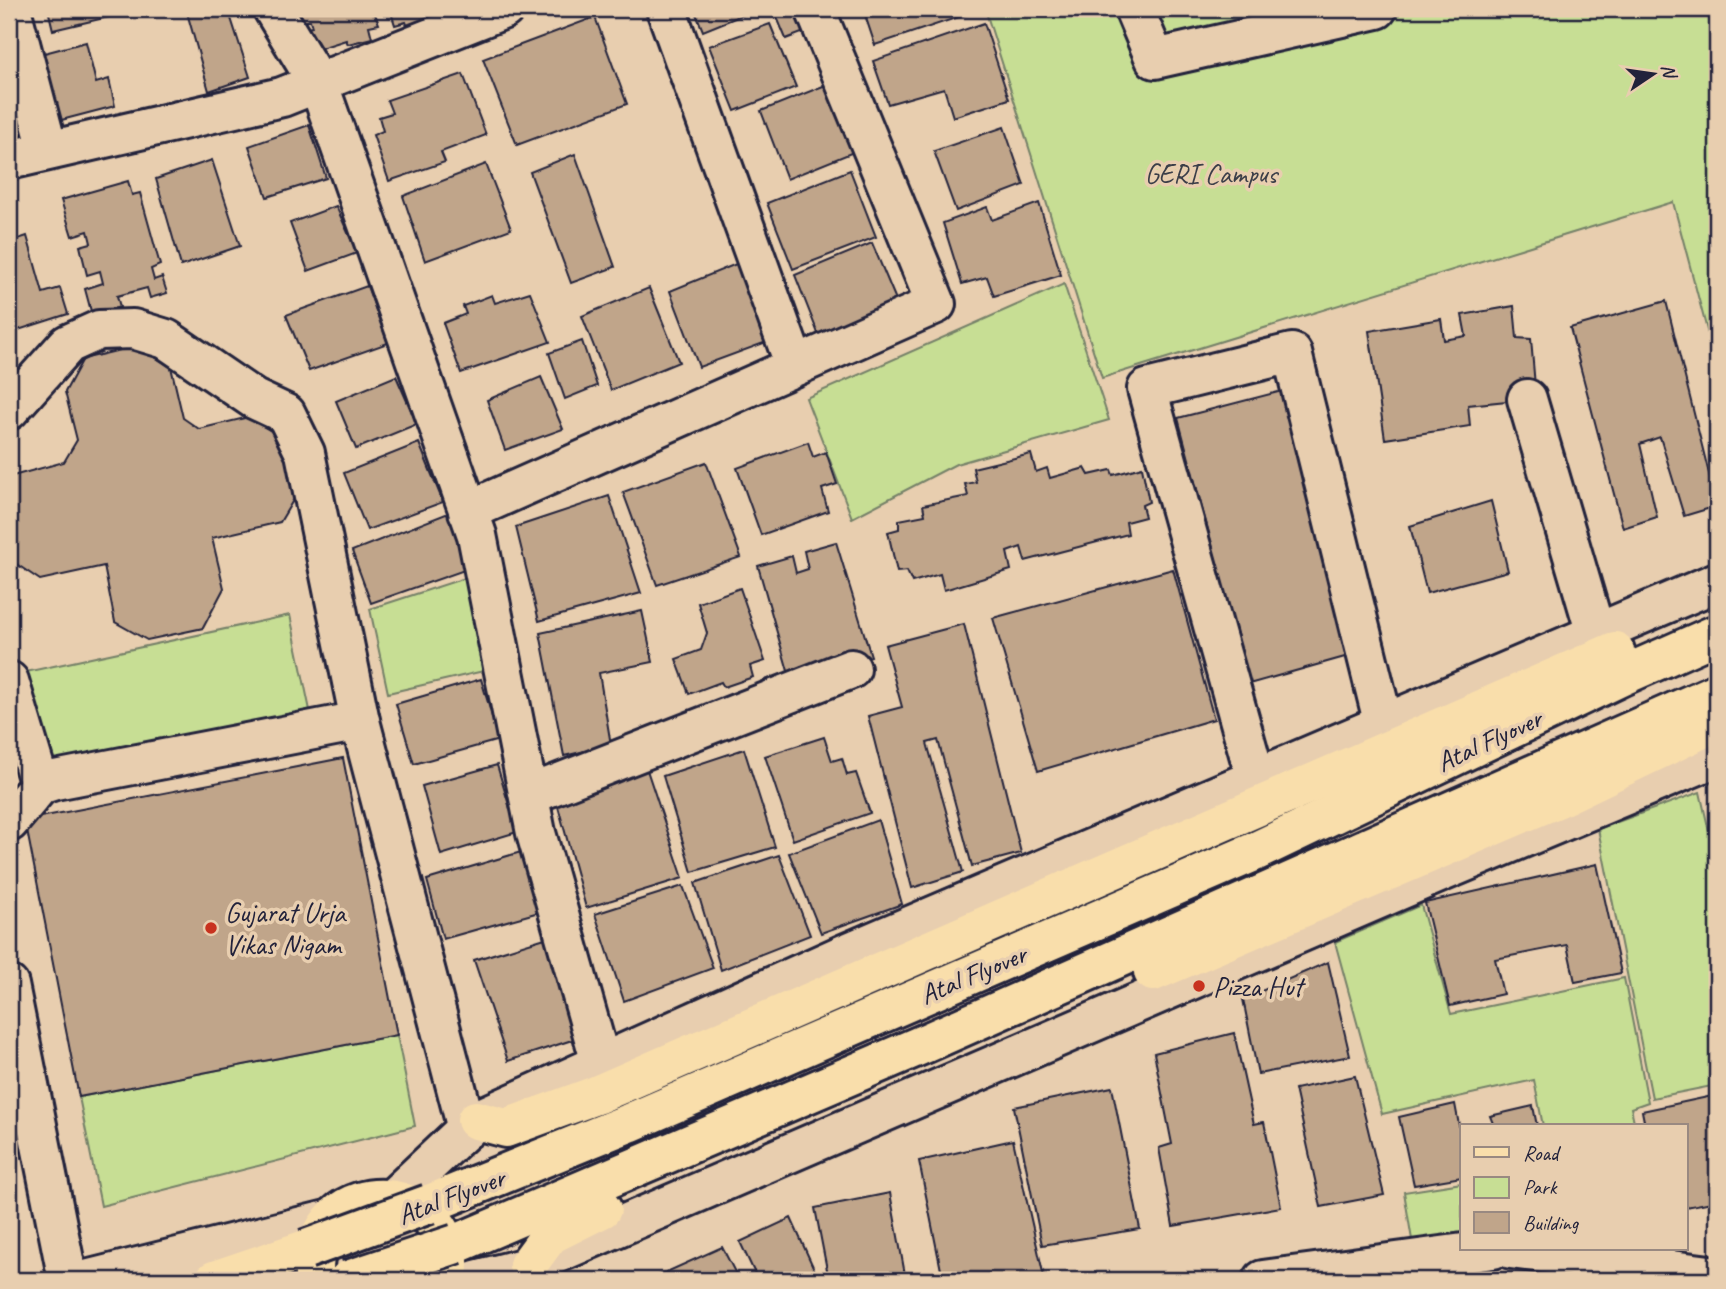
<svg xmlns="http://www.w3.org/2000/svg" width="1726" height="1289" font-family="Caveat,sans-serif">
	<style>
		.green { fill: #c7de94; stroke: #748068; stroke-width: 2 }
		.building { fill: #c0a58a; stroke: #22223b; stroke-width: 2 }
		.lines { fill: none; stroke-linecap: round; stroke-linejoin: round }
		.minor-casing { stroke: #22223b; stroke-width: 44 }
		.major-casing { stroke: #22223b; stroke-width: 44 }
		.minor { stroke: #e8ceaf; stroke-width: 38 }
		.major { stroke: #f9deab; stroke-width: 38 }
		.major-bridge-casing { stroke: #22223b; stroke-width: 44; stroke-linecap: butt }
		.major-bridge { stroke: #f9deab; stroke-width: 38 }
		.poi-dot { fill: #c8321e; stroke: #e8ceaf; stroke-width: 2.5 }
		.labels { text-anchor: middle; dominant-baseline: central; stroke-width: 7; stroke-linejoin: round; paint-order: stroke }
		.park-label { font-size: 28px; fill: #3b3e48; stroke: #e8ceaf }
		.street-label { font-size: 28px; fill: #22223b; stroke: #e8ceaf }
		.poi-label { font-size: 28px; fill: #22223b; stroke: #e8ceaf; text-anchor: start }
	</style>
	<rect width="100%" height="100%" fill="#e8ceaf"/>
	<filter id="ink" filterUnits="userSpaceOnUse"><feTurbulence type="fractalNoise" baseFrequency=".0143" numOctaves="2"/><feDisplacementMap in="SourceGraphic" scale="14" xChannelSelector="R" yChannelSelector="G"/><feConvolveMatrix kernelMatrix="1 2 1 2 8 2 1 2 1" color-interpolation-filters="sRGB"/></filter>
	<g filter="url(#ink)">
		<!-- green -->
		<g class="green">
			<polygon points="985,9 1717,9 1717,368 1673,202 1102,378"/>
			<polygon points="1064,284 1109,420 956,464 852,518 806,398"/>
			<polygon points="474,575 488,670 388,693 370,609"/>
			<polygon points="290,615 312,720 49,772 26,672"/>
			<polygon points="1700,792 1717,866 1717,1085 1652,1098 1598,829"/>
			<polygon points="1421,905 1451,1014 1624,978 1648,1102 1631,1108 1635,1126 1543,1126 1534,1080 1382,1114 1335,942"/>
			<polygon points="397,1035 415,1126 101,1206 79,1097"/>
			<polygon points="1462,1183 1462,1242 1413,1246 1404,1192"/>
		</g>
		<!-- building -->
		<g class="building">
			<polygon points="48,9 119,9 121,14 53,30"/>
			<polygon points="186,9 228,9 250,77 209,91"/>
			<polygon points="295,9 373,9 379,24 369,26 372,38 348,44 346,40 311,51 303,29 312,27 310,20 300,23"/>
			<polygon points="390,9 442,9 444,15 408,27 406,22 395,25"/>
			<polygon points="694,9 757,9 703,31"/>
			<polygon points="779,9 807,9 815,28 786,39 774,10"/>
			<polygon points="863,9 976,9 977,11 875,45"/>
			<polygon points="595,17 627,104 517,145 483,59"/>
			<polygon points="984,23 1009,99 953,117 944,88 888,104 873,61"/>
			<polygon points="770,24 796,87 735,111 709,46"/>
			<polygon points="86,42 96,83 109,79 115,106 50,123 33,56"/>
			<polygon points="463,74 486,135 441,152 445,162 389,181 373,135 383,131 379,117 392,113 387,100"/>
			<polygon points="833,82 861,149 787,179 761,111"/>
			<polygon points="309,125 326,178 267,197 249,146"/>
			<polygon points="1004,127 1024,185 956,211 934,151"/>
			<polygon points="575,154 615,267 571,283 530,172"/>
			<polygon points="212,160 240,246 181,266 156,179"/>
			<polygon points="486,164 511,229 425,261 403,196"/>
			<polygon points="850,170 876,237 793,269 767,203"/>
			<polygon points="128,181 132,195 140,193 160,265 151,269 154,280 162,277 167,293 150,298 147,288 117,296 120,307 92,315 85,289 103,283 100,271 87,275 80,246 91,243 88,231 72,236 61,200"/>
			<polygon points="1039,203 1061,275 994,296 987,277 962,284 943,223 987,207 992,220"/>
			<polygon points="336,206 357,253 308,271 290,223"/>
			<polygon points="27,236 43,293 60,288 68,314 12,332 9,321 9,242"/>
			<polygon points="872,243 899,307 821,341 795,275"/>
			<polygon points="741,262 772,340 699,367 670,291"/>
			<polygon points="367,286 388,343 309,371 286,315"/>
			<polygon points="649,288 679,362 611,390 582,316"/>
			<polygon points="530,292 550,342 461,373 443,323 466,314 463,306 492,295 495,303"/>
			<polygon points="1666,301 1717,506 1684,516 1660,437 1640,444 1657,517 1623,528 1570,328"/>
			<polygon points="1514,306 1517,338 1531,339 1536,398 1468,405 1470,426 1385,439 1369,331 1441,319 1444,340 1466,336 1462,315"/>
			<polygon points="582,341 597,386 565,399 549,353"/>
			<polygon points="137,346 171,367 183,418 199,429 249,417 288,442 301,487 280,522 212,538 224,588 203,628 147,640 115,622 104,566 40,580 9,559 9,477 64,462 77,440 65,392 83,359"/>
			<polygon points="396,376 417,424 356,449 336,401"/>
			<polygon points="541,377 563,429 505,450 487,400"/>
			<polygon points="1286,390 1359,653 1249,684 1178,418"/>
			<polygon points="808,442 813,457 826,452 837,484 822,489 828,511 761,535 737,468"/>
			<polygon points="419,443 443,502 367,530 344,473"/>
			<polygon points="1031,454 1036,472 1047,468 1050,478 1085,468 1089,475 1111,470 1113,475 1142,467 1149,502 1142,505 1145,517 1126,522 1128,534 1025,561 1021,547 1007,552 1011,570 944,590 940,574 912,582 907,571 897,572 888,532 899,529 899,520 925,515 923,505 968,496 965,484 976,482 973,468"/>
			<polygon points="706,462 741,557 657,585 623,492"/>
			<polygon points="609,496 641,593 539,621 516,527"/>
			<polygon points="1491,501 1508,571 1427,593 1410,526"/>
			<polygon points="456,510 476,566 371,603 352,551"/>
			<polygon points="836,542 871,656 790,678 758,566 792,556 796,573 808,569 804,551"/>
			<polygon points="1173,569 1214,719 1038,771 993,618"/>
			<polygon points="740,588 765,661 750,666 753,677 724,687 721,682 689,694 676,659 701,650 707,633 698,603"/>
			<polygon points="642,611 653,662 599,673 611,745 564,756 540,633"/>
			<polygon points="964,624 1021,853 972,866 938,740 927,743 963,872 912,888 868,716 902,707 885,645"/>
			<polygon points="481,679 499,740 414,764 396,704"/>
			<polygon points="824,737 832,761 842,758 847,775 856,773 870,813 793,840 765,756"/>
			<polygon points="744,749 775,847 692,872 663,776"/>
			<polygon points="343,758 397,1035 79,1097 25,820"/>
			<polygon points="497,765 517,832 441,855 422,786"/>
			<polygon points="647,770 683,878 586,908 556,799"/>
			<polygon points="878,820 902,904 821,933 789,853"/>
			<polygon points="521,852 539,912 443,939 427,880"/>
			<polygon points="779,855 810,935 721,970 695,883"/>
			<polygon points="1597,864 1621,973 1575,982 1567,945 1495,959 1503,994 1450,1006 1425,903"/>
			<polygon points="683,886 713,968 624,1001 595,914"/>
			<polygon points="545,938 578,1038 508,1061 474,960"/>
			<polygon points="1328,962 1350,1056 1258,1074 1243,999"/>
			<polygon points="1234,1033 1254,1124 1264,1122 1281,1207 1173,1226 1159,1148 1172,1144 1154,1053"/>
			<polygon points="1355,1076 1384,1195 1321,1207 1295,1089"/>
			<polygon points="1112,1087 1140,1229 1042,1245 1014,1107"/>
			<polygon points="1717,1095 1717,1201 1686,1207 1686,1126 1645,1126 1642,1111"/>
			<polygon points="1455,1104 1462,1141 1462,1177 1414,1185 1399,1117"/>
			<polygon points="1533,1106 1537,1126 1494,1126 1490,1116"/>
			<polygon points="1013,1140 1044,1277 1028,1280 943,1280 919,1161"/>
			<polygon points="890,1193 906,1280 829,1280 815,1208"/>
			<polygon points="791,1218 819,1280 758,1280 740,1242"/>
			<polygon points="722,1247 739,1280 649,1280"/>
		</g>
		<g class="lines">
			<!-- minor casing -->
			<g class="minor-casing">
				<g id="minor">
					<polyline points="11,9 48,150"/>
					<polyline points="273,9 319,85 477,535 536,833 601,1063"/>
					<polyline points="666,9 795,366"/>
					<polyline points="1134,9 1155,59 1377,9"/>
					<polyline points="9,160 282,97 504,9"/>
					<polyline points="1527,399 1596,634"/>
					<polyline points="9,410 68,344 99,330 133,329 166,339 254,399 286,414 305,453 360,721 467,1129"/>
					<polyline points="468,511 936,304 815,9"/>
					<polyline points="9,681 40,785"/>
					<polyline points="1256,779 1147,389 1292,353 1384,725"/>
					<polyline points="529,795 851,669"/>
					<polyline points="9,822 40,785 55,780 360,721"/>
					<polyline points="9,985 68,1280"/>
					<polyline points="393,1198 476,1120 844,954 1717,582"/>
					<polyline points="1511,1249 1717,1276"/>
					<polyline points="86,1280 331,1219"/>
					<polyline points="476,1280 523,1268 1439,873 1717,757"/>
					<polyline points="1263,1280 1493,1249"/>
				</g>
			</g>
			<!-- major casing -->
			<g class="major-casing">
				<g id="major">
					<polyline points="1153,972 1559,798 1717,722"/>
					<polyline points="476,1120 506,1128 596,1095 1615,651"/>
					<polyline points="429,1204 629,1123 1254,852 1622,676 1717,634"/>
					<polyline points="456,1244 926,1043 1717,693"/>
					<polyline points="528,1265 550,1235 602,1209"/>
					<polyline points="214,1280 306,1249"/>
					<path d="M314,1280c-6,-120 155,-96 133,0"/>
				</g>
			</g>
			<!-- minor -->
			<use href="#minor" class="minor"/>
			<!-- major -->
			<use href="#major" class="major"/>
			<!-- major-bridge casing -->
			<g class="major-bridge-casing">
				<g id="major-bridge">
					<polyline points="306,1249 429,1204"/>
					<polyline points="348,1280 456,1244"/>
				</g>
			</g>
			<!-- major-bridge -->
			<use href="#major-bridge" class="major-bridge"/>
		</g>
	</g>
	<!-- markers -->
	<g class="poi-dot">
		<circle cx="211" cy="928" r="7"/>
		<circle cx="1199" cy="986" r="7"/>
	</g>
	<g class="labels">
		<!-- park labels -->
		<g class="park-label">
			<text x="1211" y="173">GERI Campus</text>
		</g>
		<!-- street labels -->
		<g class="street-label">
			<text transform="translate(1489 740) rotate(-25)">Atal Flyover</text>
			<text transform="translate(973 974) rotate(-23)">Atal Flyover</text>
			<text transform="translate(451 1196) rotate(-21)">Atal Flyover</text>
		</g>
		<!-- poi labels -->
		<g class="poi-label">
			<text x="225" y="912">Gujarat Urja<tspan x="225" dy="32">Vikas Nigam</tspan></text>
			<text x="1213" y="986">Pizza Hut</text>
		</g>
	</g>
	<!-- margin -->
	<rect width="1726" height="1289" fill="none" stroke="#e8ceaf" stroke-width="35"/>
	<rect x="18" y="18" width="1691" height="1254" fill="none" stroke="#22223b" stroke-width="2.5" filter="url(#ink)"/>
	<!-- legend -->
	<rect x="1460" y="1124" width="228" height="126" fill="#e8ceaf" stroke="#998981" stroke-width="2"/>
	<rect x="1474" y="1147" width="35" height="10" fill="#f9deab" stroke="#998981" stroke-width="2"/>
	<text x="1523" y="1160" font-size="21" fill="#22223b">Road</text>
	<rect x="1474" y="1177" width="35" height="21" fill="#c7de94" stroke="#998981" stroke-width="2"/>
	<text x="1523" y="1194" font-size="21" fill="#22223b">Park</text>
	<rect x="1474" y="1212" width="35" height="21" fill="#c0a58a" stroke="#998981" stroke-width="2"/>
	<text x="1523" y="1230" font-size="21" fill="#22223b">Building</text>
	<!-- north arrow -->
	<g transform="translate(1653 74) rotate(77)" stroke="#e8ceaf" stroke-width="5" paint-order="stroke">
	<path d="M0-5L12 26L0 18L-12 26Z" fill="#22223b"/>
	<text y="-10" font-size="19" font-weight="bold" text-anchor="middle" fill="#22223b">N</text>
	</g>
</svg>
